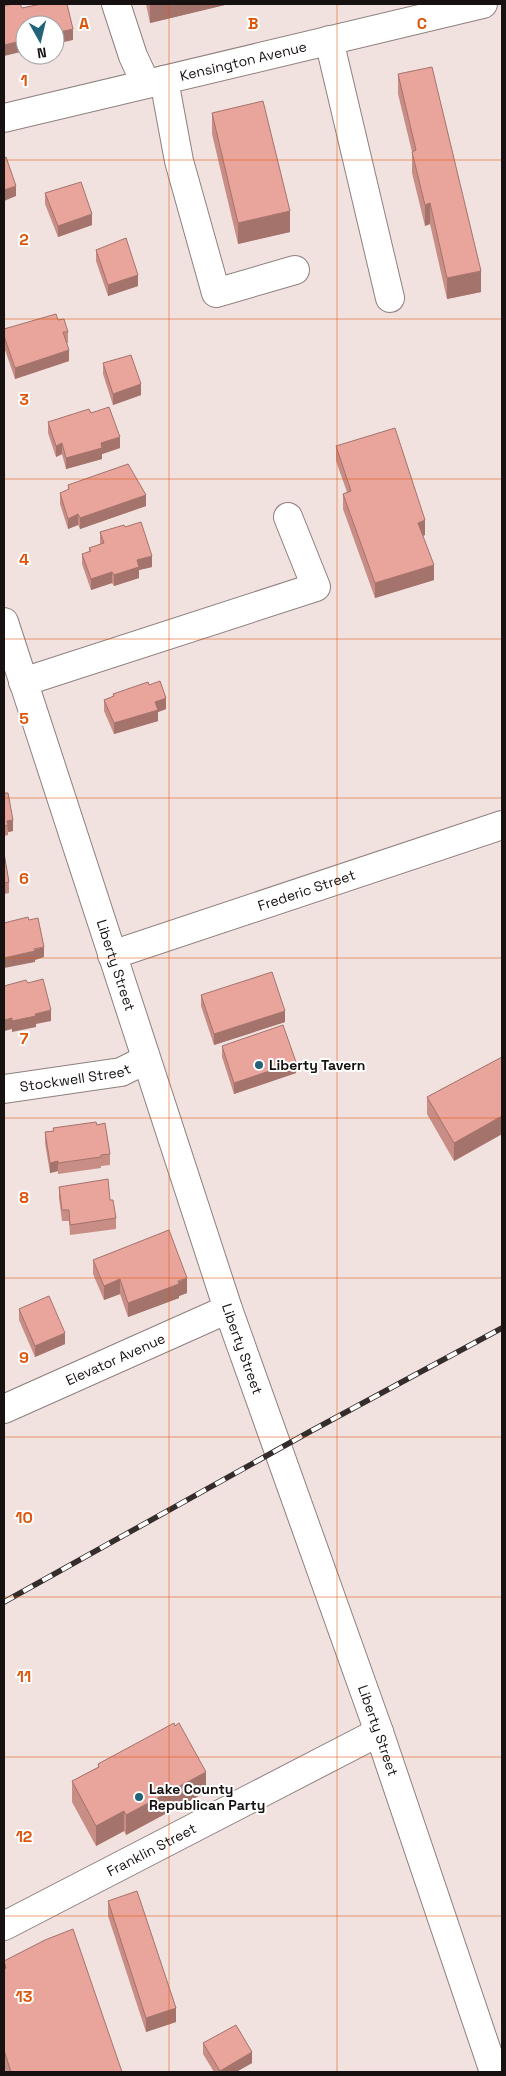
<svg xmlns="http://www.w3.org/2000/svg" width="506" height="2076" font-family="'Space Grotesk',sans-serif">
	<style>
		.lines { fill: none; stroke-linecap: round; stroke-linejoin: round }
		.minor-casing { stroke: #8e807e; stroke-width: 30 }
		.minor { stroke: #fff; stroke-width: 28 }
		.rail-casing { stroke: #342d2c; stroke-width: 5.5 }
		.rail { stroke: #fff; stroke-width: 4; stroke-dasharray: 11; stroke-linecap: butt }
		.wall { fill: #c88d85 }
		.shaded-wall { fill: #a3736c }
		.building { fill: #e9a49b; stroke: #a3736c }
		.grid { fill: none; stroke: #de550c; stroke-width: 1; stroke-opacity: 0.55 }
		.poi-dot { fill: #226377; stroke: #fff; stroke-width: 2 }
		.labels { text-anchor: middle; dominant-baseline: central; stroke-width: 4; stroke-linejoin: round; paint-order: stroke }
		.street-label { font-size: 14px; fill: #171211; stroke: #fff }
		.poi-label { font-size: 14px; font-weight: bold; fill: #171211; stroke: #fff; text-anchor: start }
		.grid-label { font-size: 16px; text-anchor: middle; font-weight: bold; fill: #de550c; stroke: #fff; stroke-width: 4; stroke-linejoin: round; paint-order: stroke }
	</style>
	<rect width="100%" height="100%" fill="#f1e2e0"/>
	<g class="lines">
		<!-- minor casing -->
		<g class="minor-casing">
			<g id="minor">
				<polyline points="116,4 133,56 146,84"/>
				<polyline points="329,40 390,298"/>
				<polyline points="164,80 179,161 216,293 295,270"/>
				<path id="s1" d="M4,118l479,-114"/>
				<path id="s2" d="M4,622l224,687 151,423 115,340"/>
				<polyline points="23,682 316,587 288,517"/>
				<path id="s3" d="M112,955l390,-130"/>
				<path id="s4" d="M4,1089l117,-17 24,-12"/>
				<path id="s5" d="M4,1409l224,-100"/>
				<path id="s6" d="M4,1926l375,-194"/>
			</g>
		</g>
		<!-- minor -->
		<use href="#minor" class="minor"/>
		<!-- rail casing -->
		<g class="rail-casing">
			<polyline id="rail" points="4,1602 311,1431 502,1328"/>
		</g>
		<!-- rail -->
		<use href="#rail" class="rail"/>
	</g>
	<!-- wall -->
	<g class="wall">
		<polygon points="146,4 229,4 150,23"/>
		<polygon points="398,74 481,292 447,299 430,224 425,226 412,173 412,152 398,94"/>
		<polygon points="212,113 290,232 238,244 212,134"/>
		<polygon points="45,193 92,225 58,237 45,204"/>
		<polygon points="96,250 138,286 108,296 96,261"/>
		<polygon points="58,320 68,332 68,343 67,343 69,361 15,379 4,347 4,329"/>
		<polygon points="103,363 141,395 113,405 103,374"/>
		<polygon points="91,413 120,448 102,454 102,459 66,469 62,454 56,457 48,433 48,422"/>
		<polygon points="336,446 425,535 423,536 434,580 375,598 343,509 343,494 347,492 336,461"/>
		<polygon points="68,485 146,506 80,529 78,525 68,529 60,504 60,493 68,490"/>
		<polygon points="125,527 152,567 139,570 139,578 114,586 112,583 91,590 82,564 82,554 89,552 89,548 100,544 100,532"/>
		<polygon points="149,685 166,709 158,712 158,721 114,734 104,711 104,700 113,697 113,694"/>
		<polygon points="4,793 13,831 8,832 8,835 4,836"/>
		<polygon points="4,853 9,882 9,893 4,894"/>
		<polygon points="201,995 285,1022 214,1045 201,1006"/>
		<polygon points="222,1046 296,1073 234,1094 222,1057"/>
		<polygon points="502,1057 502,1134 454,1161 427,1114 427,1097"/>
		<polygon points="97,1125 110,1154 110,1165 101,1166 101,1168 58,1174 58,1171 50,1173 45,1143 45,1132"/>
		<polygon points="59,1187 110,1200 116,1218 116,1229 70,1235 69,1221 62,1221 59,1198"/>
		<polygon points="93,1260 187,1293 179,1296 179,1298 128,1317 120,1294 104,1300 93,1274"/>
		<polygon points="19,1309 65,1344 35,1357 19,1320"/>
		<polygon points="98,1764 206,1792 126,1835 124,1831 96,1846 72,1802 72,1781 98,1767"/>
		<polygon points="108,1901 176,2022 146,2032 108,1916"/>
		<polygon points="4,1961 122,2072 6,2072 4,2067"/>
		<polygon points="203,2043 252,2063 236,2072 214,2072 203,2054"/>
	</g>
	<!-- shaded-wall -->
	<g class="shaded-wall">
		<polygon points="157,4 229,4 150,23 150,5"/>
		<polygon points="73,29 73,40 55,44 55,33"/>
		<polygon points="25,40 25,51 4,56 4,45"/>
		<polygon points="16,186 16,196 4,201 4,190"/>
		<polygon points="430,203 430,224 425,226 425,205"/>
		<polygon points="290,211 290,232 238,244 238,223"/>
		<polygon points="92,214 92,225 58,237 58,226"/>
		<polygon points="481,271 481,292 447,299 447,278"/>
		<polygon points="138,275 138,286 108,296 108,285"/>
		<polygon points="69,350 69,361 15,379 15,368"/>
		<polygon points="141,384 141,395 113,405 113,394"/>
		<polygon points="120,437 120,448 102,454 102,459 66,469 66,458 101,443"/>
		<polygon points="62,443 62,454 56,457 56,446"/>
		<polygon points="146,495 146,506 80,529 80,518"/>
		<polygon points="78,514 78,525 68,529 68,519"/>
		<polygon points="425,520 425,535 418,537 418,523"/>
		<polygon points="152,556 152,567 139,570 139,578 114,586 114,575 137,560"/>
		<polygon points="434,565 434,580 375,598 375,583"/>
		<polygon points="112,572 112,583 91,590 91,579"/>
		<polygon points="166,698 166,709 158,712 158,721 114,734 114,723 155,702"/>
		<polygon points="13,820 13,831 8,832 7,821"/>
		<polygon points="44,947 44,957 35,960 35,962 4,968 4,958"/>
		<polygon points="51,1010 51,1021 36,1024 36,1027 12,1032 12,1021 35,1014"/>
		<polygon points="285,1011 285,1022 214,1045 214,1034"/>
		<polygon points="12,1018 12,1029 4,1031 4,1020"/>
		<polygon points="296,1062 296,1073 234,1094 234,1083"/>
		<polygon points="502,1116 502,1134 454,1161 454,1143"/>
		<polygon points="58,1161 58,1171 50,1173 50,1163"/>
		<polygon points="187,1278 187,1293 179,1296 179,1298 128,1317 128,1303"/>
		<polygon points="120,1279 120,1294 104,1300 104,1286"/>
		<polygon points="65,1333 65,1344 35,1357 35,1346"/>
		<polygon points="206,1772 206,1792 126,1835 126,1815"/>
		<polygon points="124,1811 124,1831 96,1846 96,1826"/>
		<polygon points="176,2008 176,2022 146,2032 146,2018"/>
		<polygon points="252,2052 252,2063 236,2072 220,2072 220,2071"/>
	</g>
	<!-- building -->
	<g class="building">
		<polygon points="12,4 20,4 22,8 41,4 67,4 73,29 55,33 55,25 25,25 25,40 4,45 4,6"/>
		<polygon points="432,67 481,271 447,278 430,203 425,205 412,152 416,150 398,74"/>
		<polygon points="263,101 290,211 238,223 212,113"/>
		<polygon points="6,157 16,186 4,190 4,158"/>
		<polygon points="81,182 92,214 58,226 45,193"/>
		<polygon points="126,238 138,275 108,285 96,250"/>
		<polygon points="56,314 58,320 64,319 68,332 63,332 69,350 15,368 4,336 4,329"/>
		<polygon points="131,355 141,384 113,394 103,363"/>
		<polygon points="109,407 120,437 101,443 102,448 66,458 62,443 56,446 48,422 89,409 91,413"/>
		<polygon points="395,428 425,520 418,523 434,565 375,583 343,494 351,491 336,446"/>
		<polygon points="128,464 146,495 80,518 78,514 68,519 60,493 69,489 68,485"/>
		<polygon points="141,522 152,556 137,560 139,567 114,575 112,572 91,579 82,554 91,551 89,548 104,543 100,532 124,525 125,527"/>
		<polygon points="160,681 166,698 155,702 158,710 114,723 104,700 114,696 113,694 148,682 149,685"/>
		<polygon points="4,793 8,793 13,820 7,821 8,825 4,826"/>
		<polygon points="4,853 9,882 4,883"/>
		<polygon points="28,917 29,920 38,918 44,947 34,949 35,951 4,958 4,923"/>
		<polygon points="272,972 285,1011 214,1034 201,995"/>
		<polygon points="43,979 51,1010 35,1014 36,1016 12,1021 12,1018 4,1020 4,986 26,980 28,983"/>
		<polygon points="283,1025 296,1062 234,1083 222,1046"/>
		<polygon points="502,1057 502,1116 454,1143 427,1097"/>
		<polygon points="96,1122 97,1125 105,1123 110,1154 101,1155 101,1157 58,1163 58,1161 50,1163 45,1132 54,1131 53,1128"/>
		<polygon points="108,1179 110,1200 113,1200 116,1218 70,1225 69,1210 62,1210 59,1187"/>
		<polygon points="169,1230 187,1278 178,1281 179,1284 128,1303 120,1279 104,1286 93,1260"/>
		<polygon points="49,1296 65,1333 35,1346 19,1309"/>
		<polygon points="174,1723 175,1726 179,1723 206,1772 126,1815 124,1811 96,1826 72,1781 99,1767 98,1764"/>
		<polygon points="137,1891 176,2008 146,2018 108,1901"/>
		<polygon points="73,1929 122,2072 11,2072 4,2050 4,1969 6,1968 4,1961 45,1940"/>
		<polygon points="236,2025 252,2052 220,2071 203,2043"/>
	</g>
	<!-- grid -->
	<path class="grid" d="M169,4v2068M337,4v2068M4,160h498M4,319h498M4,479h498M4,639h498M4,798h498M4,958h498M4,1118h498M4,1278h498M4,1437h498M4,1597h498M4,1757h498M4,1916h498"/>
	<!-- markers -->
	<g class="poi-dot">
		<circle cx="259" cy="1065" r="5"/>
		<circle cx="139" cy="1797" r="5"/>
	</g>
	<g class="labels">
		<!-- street labels -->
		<g class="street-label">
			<text stroke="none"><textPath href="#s1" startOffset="246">Kensington Avenue</textPath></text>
			<text stroke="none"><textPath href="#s3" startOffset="205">Frederic Street</textPath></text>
			<text stroke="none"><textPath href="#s2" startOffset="361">Liberty Street</textPath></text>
			<text stroke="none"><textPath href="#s4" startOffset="72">Stockwell Street</textPath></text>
			<text stroke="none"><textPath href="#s2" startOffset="765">Liberty Street</textPath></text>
			<text stroke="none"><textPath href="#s5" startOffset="122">Elevator Avenue</textPath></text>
			<text stroke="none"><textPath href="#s2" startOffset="1170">Liberty Street</textPath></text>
			<text stroke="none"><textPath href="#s6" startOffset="166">Franklin Street</textPath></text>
		</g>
		<!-- poi labels -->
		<g class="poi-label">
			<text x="269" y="1065">Liberty Tavern</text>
			<text x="149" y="1789">Lake County<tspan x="149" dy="16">Republican Party</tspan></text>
		</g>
	</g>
	<g class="grid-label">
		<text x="84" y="29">A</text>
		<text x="253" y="29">B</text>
		<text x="422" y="29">C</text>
		<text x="24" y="86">1</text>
		<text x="24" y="245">2</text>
		<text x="24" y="405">3</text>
		<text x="24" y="565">4</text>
		<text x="24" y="724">5</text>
		<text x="24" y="884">6</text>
		<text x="24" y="1044">7</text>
		<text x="24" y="1203">8</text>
		<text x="24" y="1363">9</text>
		<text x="24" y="1523">10</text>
		<text x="24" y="1682">11</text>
		<text x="24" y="1842">12</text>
		<text x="24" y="2002">13</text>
	</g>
	<!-- border -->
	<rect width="506" height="2076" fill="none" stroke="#171211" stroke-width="10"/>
	<!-- north arrow -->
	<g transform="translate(40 40) rotate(172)"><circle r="24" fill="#ffffff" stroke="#a2a0a0"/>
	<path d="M0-4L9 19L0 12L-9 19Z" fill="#226377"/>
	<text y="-8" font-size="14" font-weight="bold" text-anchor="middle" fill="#171211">N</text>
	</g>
</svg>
